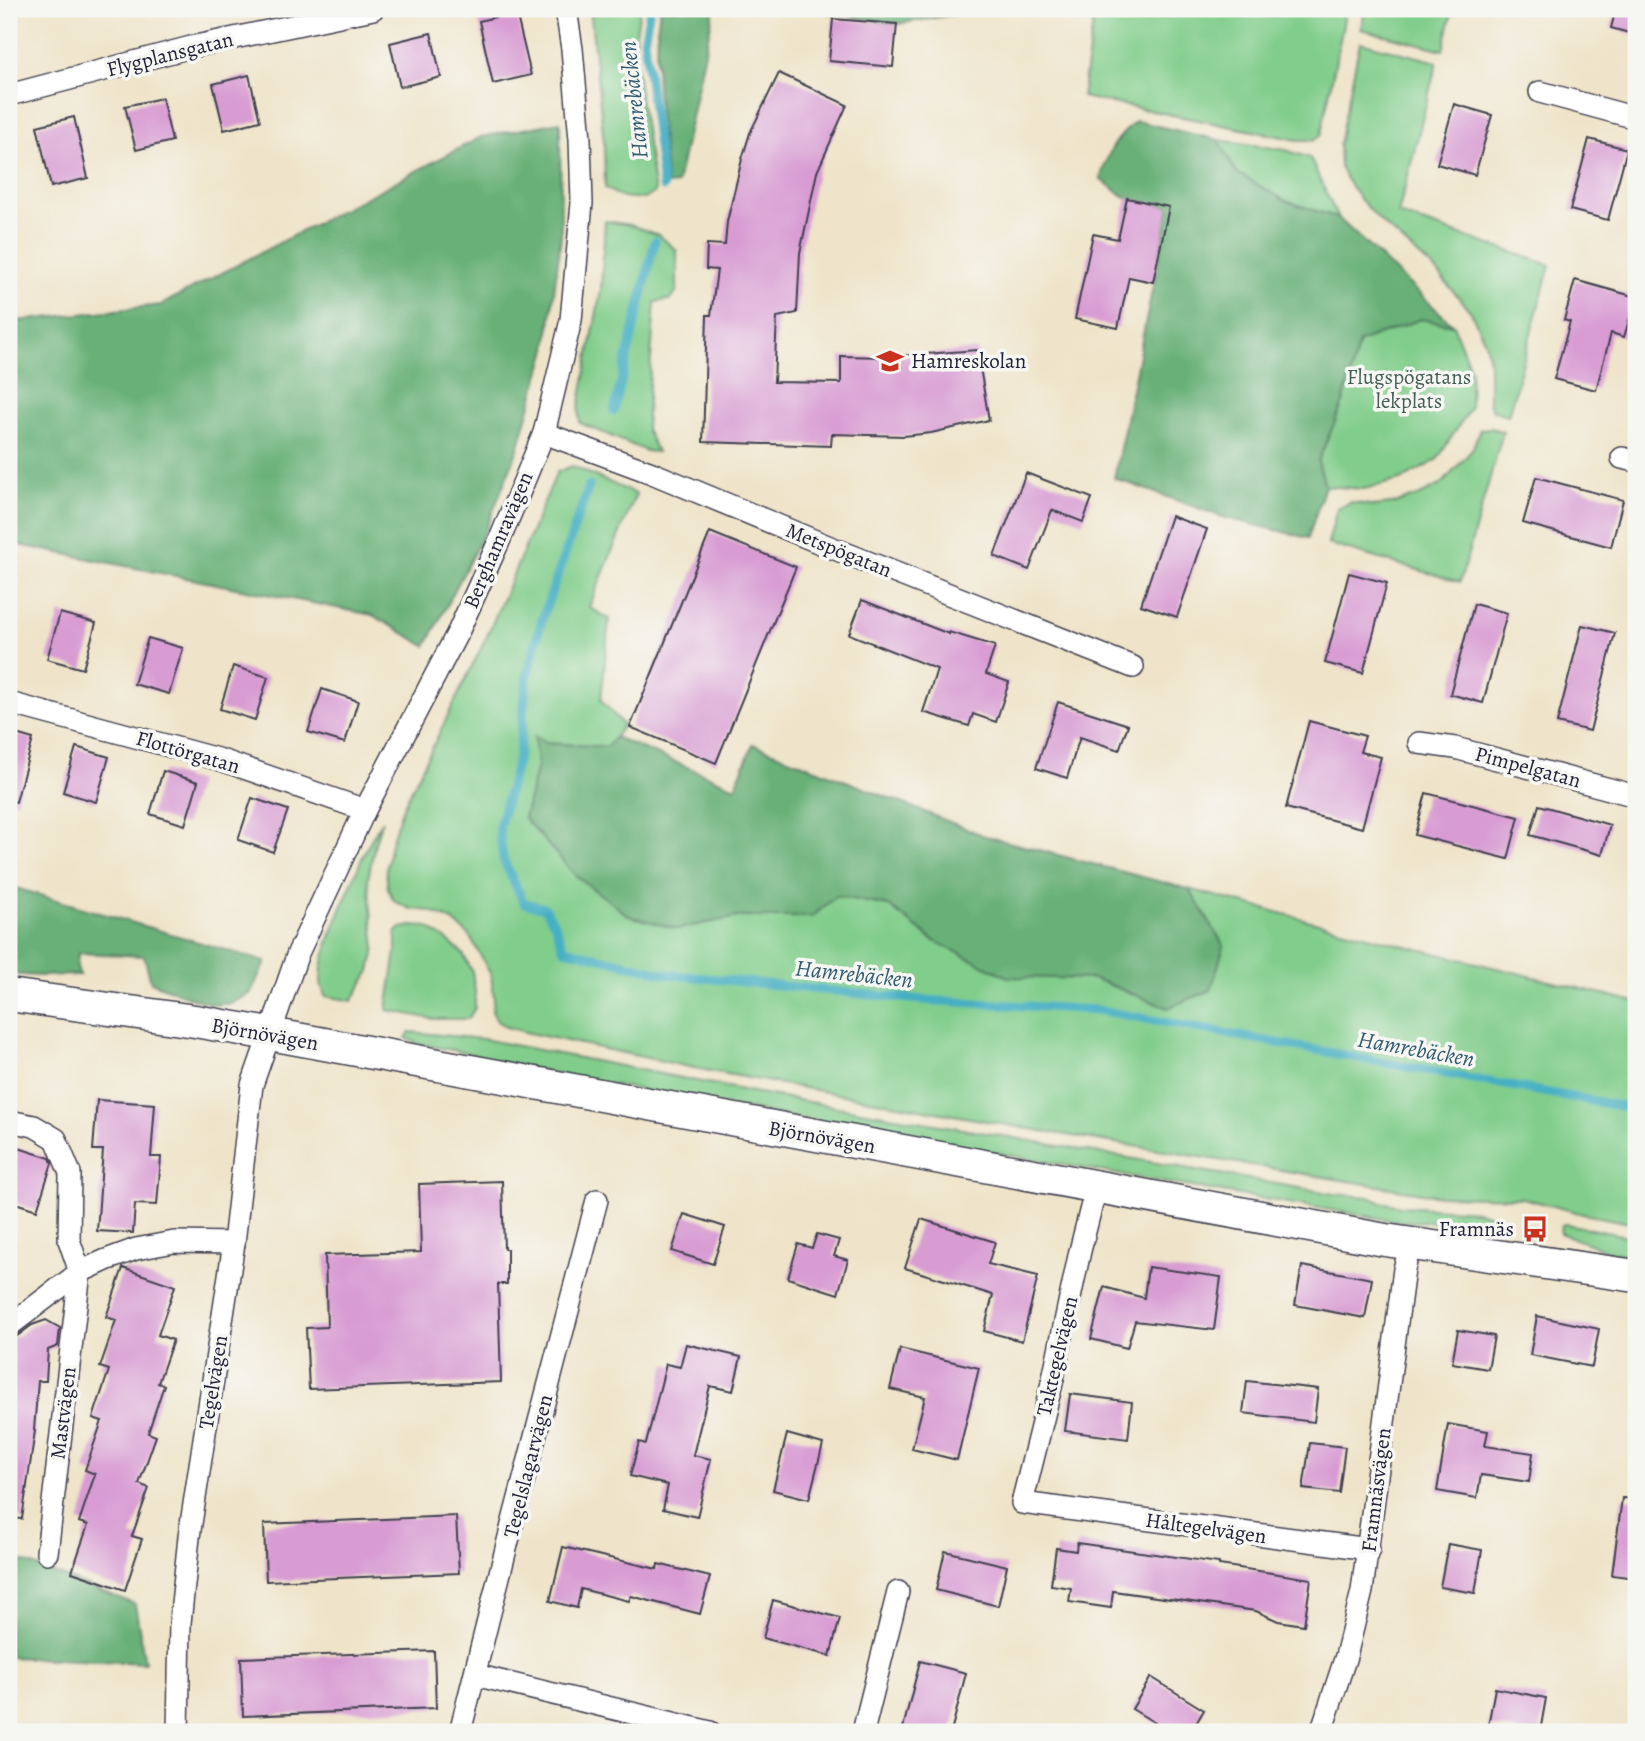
<svg xmlns="http://www.w3.org/2000/svg" width="1645" height="1741" font-family="Alegreya,serif">
	<style>
		.green { fill: #81cd8b; stroke: #527863; stroke-width: 2 }
		.forest { fill: #68b077; stroke: #456959; stroke-width: 2 }
		.lines { fill: none; stroke-linecap: round; stroke-linejoin: round }
		.stream { stroke: #45afc3; stroke-width: 9 }
		.building { fill: #d89cd3 }
		.minor-casing { stroke: #413f50; stroke-width: 24 }
		.secondary-casing { stroke: #413f50; stroke-width: 35 }
		.minor { stroke: #fff; stroke-width: 21 }
		.secondary { stroke: #fff; stroke-width: 32 }
		.labels { text-anchor: middle; dominant-baseline: central; stroke-width: 7; stroke-linejoin: round; paint-order: stroke }
		.street-label { font-size: 21px; fill: #22223b; stroke: #f6f6f2 }
		.poi-label { font-size: 21px; fill: #22223b; stroke: #f6f6f2; text-anchor: start }
		.park-label { font-size: 21px; fill: #435e57; stroke: #f6f6f2 }
		.water-label { font-size: 23px; font-style: italic; fill: #305a71; stroke: #f6f6f2 }
	</style>
	<rect width="100%" height="100%" fill="#f6f6f2"/>
	<filter id="ink" filterUnits="userSpaceOnUse"><feTurbulence type="fractalNoise" baseFrequency=".0143" numOctaves="2"/><feDisplacementMap in="SourceGraphic" scale="14" xChannelSelector="R" yChannelSelector="G"/><feConvolveMatrix kernelMatrix="1 2 1 2 8 2 1 2 1" color-interpolation-filters="sRGB"/></filter>
	<filter id="wash" filterUnits="userSpaceOnUse"><feTurbulence type="fractalNoise" baseFrequency=".00686" numOctaves="4" result="noise"/><feDisplacementMap in="SourceGraphic" scale="28" xChannelSelector="R" yChannelSelector="G"/><feGaussianBlur stdDeviation="1.57" result="paint"/><feColorMatrix in="noise" values="0 0 0 0 0 0 0 0 0 0 0 0 0 0 0 0 0 1.4 0 .05"/><feComposite in="paint" operator="in"/></filter>
	<g filter="url(#wash)">
		<rect width="100%" height="100%" fill="#efe4c9"/>
		<!-- green -->
		<g class="green">
			<polygon points="590,9 640,9 634,46 641,104 655,192 644,199 621,197 605,188 604,142"/>
			<polygon points="1095,9 1346,9 1321,135 1314,140 1298,140 1082,97"/>
			<polygon points="1365,9 1453,9 1443,50 1361,29"/>
			<polygon points="1360,42 1437,62 1398,214 1550,265 1508,416 1493,410 1489,403 1489,360 1485,342 1471,312 1437,272 1382,223 1359,198 1346,179 1340,166 1339,144"/>
			<polygon points="1219,140 1286,150 1310,158 1338,218 1286,201 1236,172"/>
			<polygon points="605,221 630,225 659,235 677,251 677,290 672,299 655,302 646,429 657,452 646,451 580,423 579,408 601,290"/>
			<polygon points="1421,319 1453,325 1471,371 1470,408 1437,460 1401,480 1364,489 1325,486 1318,461 1343,403 1359,342"/>
			<polygon points="1491,428 1503,432 1460,582 1328,544 1337,508 1352,502 1375,506 1397,503 1420,495 1442,484 1472,450 1480,429"/>
			<polygon points="572,466 636,494 589,607 609,619 601,700 623,725 608,747 545,743 535,737 537,766 524,818 677,929 737,917 812,917 836,896 889,906 934,941 1052,976 1095,979 1168,1008 1224,946 1189,889 1406,946 1636,1002 1636,1224 1583,1214 1523,1198 1440,1196 1036,1130 699,1069 529,1033 506,1027 497,1021 492,1011 494,998 491,975 470,936 453,921 431,911 411,909 394,901 388,888 386,871 391,843 402,809 487,636 557,472"/>
			<polygon points="382,820 375,843 368,879 375,949 370,971 352,1001 325,996 321,983 322,966 329,939 364,853"/>
			<polygon points="413,926 427,927 447,940 463,954 472,971 475,991 475,1008 468,1019 433,1019 387,1010 396,952 396,933 401,928"/>
			<polygon points="410,1032 483,1039 758,1093 1334,1194 1369,1197 1380,1202 1400,1206 1478,1211 1492,1216 1490,1223 1396,1221 1150,1180 651,1092 513,1065 464,1052 418,1044 406,1038"/>
			<polygon points="1566,1224 1636,1238 1636,1256 1613,1253 1560,1233 1561,1225"/>
		</g>
		<!-- forest -->
		<g class="forest">
			<path d="M660,9h54l-37,175 -10,1c-5,-56 -17,-121 -7,-176z"/>
			<polygon points="804,9 989,9 897,24"/>
			<path d="M1136,121l83,19 17,32 50,29 52,17 115,107 -32,-6 -62,23 -16,61 -25,58 7,25 -17,52 -85,-21 -109,-39 55,-271 -42,-9 -27,-19c9,-28 13,-38 36,-58z"/>
			<polygon points="560,122 561,236 547,349 518,449 485,531 426,646 372,615 9,543 9,322 161,305 481,137"/>
			<polygon points="534,736 545,743 607,747 615,737 735,787 753,744 985,836 1189,889 1224,946 1211,990 1168,1008 1095,979 1008,977 934,941 889,906 836,896 812,917 737,917 677,929 629,916 575,875 524,818 537,766"/>
			<polygon points="9,886 266,962 250,994 231,1003 216,1005 191,998 151,982 144,956 78,953 77,967 80,975 38,976 9,974"/>
			<polygon points="9,1556 135,1604 145,1663 9,1657"/>
		</g>
		<g class="lines">
			<!-- stream -->
			<g class="stream">
				<polyline points="650,9 644,40 663,187"/>
				<polyline points="614,411 655,241"/>
				<polyline points="589,486 542,619 527,676 519,754 499,827 503,859 524,903 545,908 555,925 564,949 666,974 922,1000 1098,1010 1636,1109"/>
			</g>
		</g>
		<g id="blocks">
			<!-- building -->
			<g class="building">
				<polygon points="1616,9 1636,9 1636,35 1611,28"/>
				<polygon points="516,12 531,75 493,84 479,21"/>
				<polygon points="833,19 897,24 893,67 829,61"/>
				<polygon points="431,33 441,77 400,87 390,43"/>
				<polygon points="779,73 847,105 817,172 800,253 797,313 777,317 774,382 841,383 841,356 886,357 977,350 989,420 931,433 904,436 832,434 831,446 703,442 707,315 711,315 717,270 706,269 707,244 725,245 727,222 742,159 750,133"/>
				<polygon points="249,75 260,121 224,130 213,84"/>
				<polygon points="162,98 172,141 136,150 125,106"/>
				<polygon points="1454,104 1492,115 1475,175 1437,164"/>
				<polygon points="74,117 88,178 51,187 37,126"/>
				<polygon points="1589,139 1627,149 1608,220 1570,210"/>
				<polygon points="1127,198 1169,207 1153,282 1129,277 1118,328 1075,319 1093,234 1118,239"/>
				<polygon points="1575,280 1636,297 1624,337 1611,333 1596,390 1554,379 1570,322 1564,320"/>
				<polygon points="1026,473 1092,498 1083,522 1052,510 1029,570 994,556"/>
				<polygon points="1536,477 1623,500 1611,547 1523,523"/>
				<polygon points="1171,516 1207,529 1177,617 1141,605"/>
				<polygon points="710,532 796,567 716,763 630,727"/>
				<polygon points="1349,573 1387,583 1363,673 1325,663"/>
				<polygon points="862,600 949,634 949,632 995,646 986,674 1009,682 996,722 973,714 969,726 923,712 937,669 849,634"/>
				<polygon points="1474,604 1507,613 1483,703 1450,694"/>
				<polygon points="60,613 96,623 83,669 47,659"/>
				<polygon points="1582,625 1615,633 1590,731 1557,723"/>
				<polygon points="148,638 183,648 169,694 134,684"/>
				<polygon points="233,666 268,677 255,720 220,709"/>
				<polygon points="322,689 358,701 345,743 308,732"/>
				<polygon points="1058,702 1128,725 1119,750 1080,737 1067,778 1036,768"/>
				<polygon points="1309,721 1365,736 1360,752 1381,757 1362,828 1286,808"/>
				<polygon points="9,732 33,739 16,802 9,801"/>
				<polygon points="76,747 109,757 96,802 63,792"/>
				<polygon points="163,771 198,782 185,825 150,814"/>
				<polygon points="1426,793 1519,817 1508,859 1415,835"/>
				<polygon points="252,798 288,810 273,852 238,840"/>
				<polygon points="1539,805 1610,825 1602,855 1530,835"/>
				<polygon points="97,1100 155,1104 151,1157 161,1157 157,1205 135,1204 133,1233 97,1231 103,1150 93,1150"/>
				<polygon points="9,1145 50,1158 52,1163 37,1210 9,1201"/>
				<polygon points="502,1181 504,1249 507,1249 507,1284 498,1284 501,1382 309,1389 306,1328 327,1327 325,1255 421,1252 419,1184"/>
				<polygon points="684,1214 725,1227 713,1264 672,1251"/>
				<polygon points="921,1219 995,1242 988,1264 1038,1276 1022,1341 984,1331 993,1295 905,1268"/>
				<polygon points="817,1234 839,1240 834,1256 848,1260 838,1294 788,1278 798,1244 812,1248"/>
				<polygon points="1302,1266 1372,1279 1365,1318 1295,1305"/>
				<polygon points="1148,1267 1221,1277 1214,1330 1135,1321 1127,1348 1091,1339 1104,1287 1144,1298"/>
				<polygon points="123,1268 175,1286 158,1335 173,1340 158,1383 164,1385 148,1433 156,1436 139,1484 149,1488 132,1536 142,1539 125,1590 72,1572 88,1525 79,1522 95,1474 85,1470 102,1421 93,1418 109,1370 100,1367 116,1320 106,1317"/>
				<polygon points="1537,1316 1599,1329 1592,1367 1530,1355"/>
				<polygon points="46,1320 60,1328 58,1346 48,1350 46,1381 38,1381 34,1430 35,1431 22,1519 9,1518 9,1339 17,1336 32,1325"/>
				<polygon points="1458,1330 1494,1336 1488,1369 1452,1363"/>
				<polygon points="686,1344 741,1357 733,1391 710,1386 693,1455 711,1459 697,1517 663,1509 668,1485 630,1476 639,1442 646,1444 666,1364 680,1367"/>
				<polygon points="900,1349 979,1368 957,1460 912,1449 925,1397 890,1389"/>
				<polygon points="1247,1381 1318,1389 1314,1422 1243,1413"/>
				<polygon points="1070,1394 1132,1402 1128,1439 1065,1431"/>
				<polygon points="1448,1424 1488,1431 1485,1446 1533,1453 1529,1482 1481,1475 1477,1498 1437,1491"/>
				<polygon points="787,1434 823,1444 809,1499 773,1490"/>
				<polygon points="1310,1443 1345,1447 1339,1493 1303,1489"/>
				<polygon points="1622,1498 1636,1499 1636,1578 1612,1575"/>
				<polygon points="456,1516 459,1573 266,1581 264,1524"/>
				<polygon points="1077,1543 1219,1563 1219,1565 1311,1579 1304,1625 1278,1621 1256,1611 1113,1591 1111,1608 1069,1602 1071,1588 1051,1585 1056,1548 1076,1551"/>
				<polygon points="1448,1544 1482,1550 1475,1593 1440,1587"/>
				<polygon points="563,1547 657,1569 658,1564 710,1577 700,1614 631,1596 629,1601 581,1589 577,1608 550,1601"/>
				<polygon points="945,1551 1007,1566 998,1606 936,1590"/>
				<polygon points="773,1600 840,1618 830,1656 763,1638"/>
				<polygon points="434,1651 436,1708 243,1716 241,1658"/>
				<polygon points="920,1661 966,1673 951,1732 918,1732 903,1728"/>
				<polygon points="1151,1677 1204,1710 1191,1732 1170,1732 1132,1709"/>
				<polygon points="1495,1688 1546,1698 1540,1732 1522,1732 1488,1726"/>
			</g>
		</g>
	</g>
	<g filter="url(#ink)">
		<use href="#blocks" fill-opacity="0" stroke="#413f50" stroke-width="2"/>
		<g class="lines">
			<!-- minor casing -->
			<g class="minor-casing">
				<g id="minor">
					<polyline points="1540,92 1636,118"/>
					<polyline points="9,95 191,47 373,9"/>
					<polyline points="544,433 652,473 825,545 1133,667"/>
					<polyline points="1622,458 1636,461"/>
					<polyline points="9,703 221,760 365,810"/>
					<polyline points="1419,743 1455,748 1636,796"/>
					<polyline points="9,1121 34,1126 56,1139 70,1173 69,1240 80,1272 47,1553"/>
					<polyline points="1096,1188 1080,1251 1052,1383 1022,1503 1369,1549"/>
					<polyline points="9,1326 80,1272 106,1260 136,1249 174,1242 234,1243"/>
					<polyline points="475,1675 710,1732"/>
					<polyline points="178,1732 180,1623 189,1537 234,1243 252,1085 298,953 365,810 459,630 500,539 544,433 571,320 582,203 580,139 572,49 566,9"/>
					<polyline points="460,1732 513,1521 597,1200"/>
					<polyline points="863,1732 898,1592"/>
					<polyline points="1321,1732 1346,1656 1362,1591 1404,1269 1411,1244"/>
				</g>
			</g>
			<!-- secondary casing -->
			<g class="secondary-casing">
				<polyline id="secondary" points="9,995 195,1021 270,1034 1385,1240 1636,1276"/>
			</g>
			<!-- minor -->
			<use href="#minor" class="minor"/>
			<!-- secondary -->
			<use href="#secondary" class="secondary"/>
		</g>
	</g>
	<!-- icons -->
	<defs>
		<g id="school-bare" transform="scale(2.1)"><path d="M0-5L7-2L0 1L-7-2ZM-4 1L0 2.5L4 1V4Q0 6-4 4Z" fill="#c8321e" stroke="#f6f6f2" stroke-width="2.5" paint-order="stroke"/></g>
		<g id="bus-bare" transform="scale(2.1)"><path d="M-5-6H5V4H4V6H2V4H-2V6H-4V4H-5ZM-3.5-4V0h7V-4ZM-3.5 1.2v1.5H-2V1.2ZM2 1.2v1.5H3.5V1.2Z" fill="#c8321e" stroke="#f6f6f2" stroke-width="2.5" paint-order="stroke"/></g>
	</defs>
	<g fill-rule="evenodd">
		<use href="#school-bare" x="890" y="361"/>
		<use href="#bus-bare" x="1535" y="1229"/>
	</g>
	<g class="labels">
		<!-- street labels -->
		<g class="street-label">
			<text transform="translate(170 54) rotate(-14)">Flygplansgatan</text>
			<text transform="translate(498 540) rotate(-67)">Berghamravägen</text>
			<text transform="translate(839 550) rotate(22)">Metspögatan</text>
			<text transform="translate(188 752) rotate(16)">Flottörgatan</text>
			<text transform="translate(1528 767) rotate(15)">Pimpelgatan</text>
			<text transform="translate(265 1034) rotate(10)">Björnövägen</text>
			<text transform="translate(822 1137) rotate(10)">Björnövägen</text>
			<text transform="translate(1057 1356) rotate(-77)">Taktegelvägen</text>
			<text transform="translate(213 1382) rotate(-81)">Tegelvägen</text>
			<text transform="translate(63 1413) rotate(-83)">Mastvägen</text>
			<text transform="translate(528 1466) rotate(-76)">Tegelslagarvägen</text>
			<text transform="translate(1376 1490) rotate(-83)">Framnäsvägen</text>
			<text transform="translate(1206 1528) rotate(8)">Håltegelvägen</text>
		</g>
		<!-- poi labels -->
		<g class="poi-label">
			<text x="911" y="361">Hamreskolan</text>
			<text x="1514" y="1229" text-anchor="end">Framnäs</text>
		</g>
		<!-- park labels -->
		<g class="park-label">
			<text x="1409" y="377">Flugspögatans<tspan x="1409" dy="24">lekplats</tspan></text>
		</g>
		<!-- water labels -->
		<g class="water-label">
			<text transform="translate(634 100) rotate(-96)">Hamrebäcken</text>
			<text transform="translate(854 974) rotate(6)">Hamrebäcken</text>
			<text transform="translate(1416 1049) rotate(10)">Hamrebäcken</text>
		</g>
	</g>
	<!-- margin -->
	<rect width="1645" height="1741" fill="none" stroke="#f6f6f2" stroke-width="35"/>
</svg>
